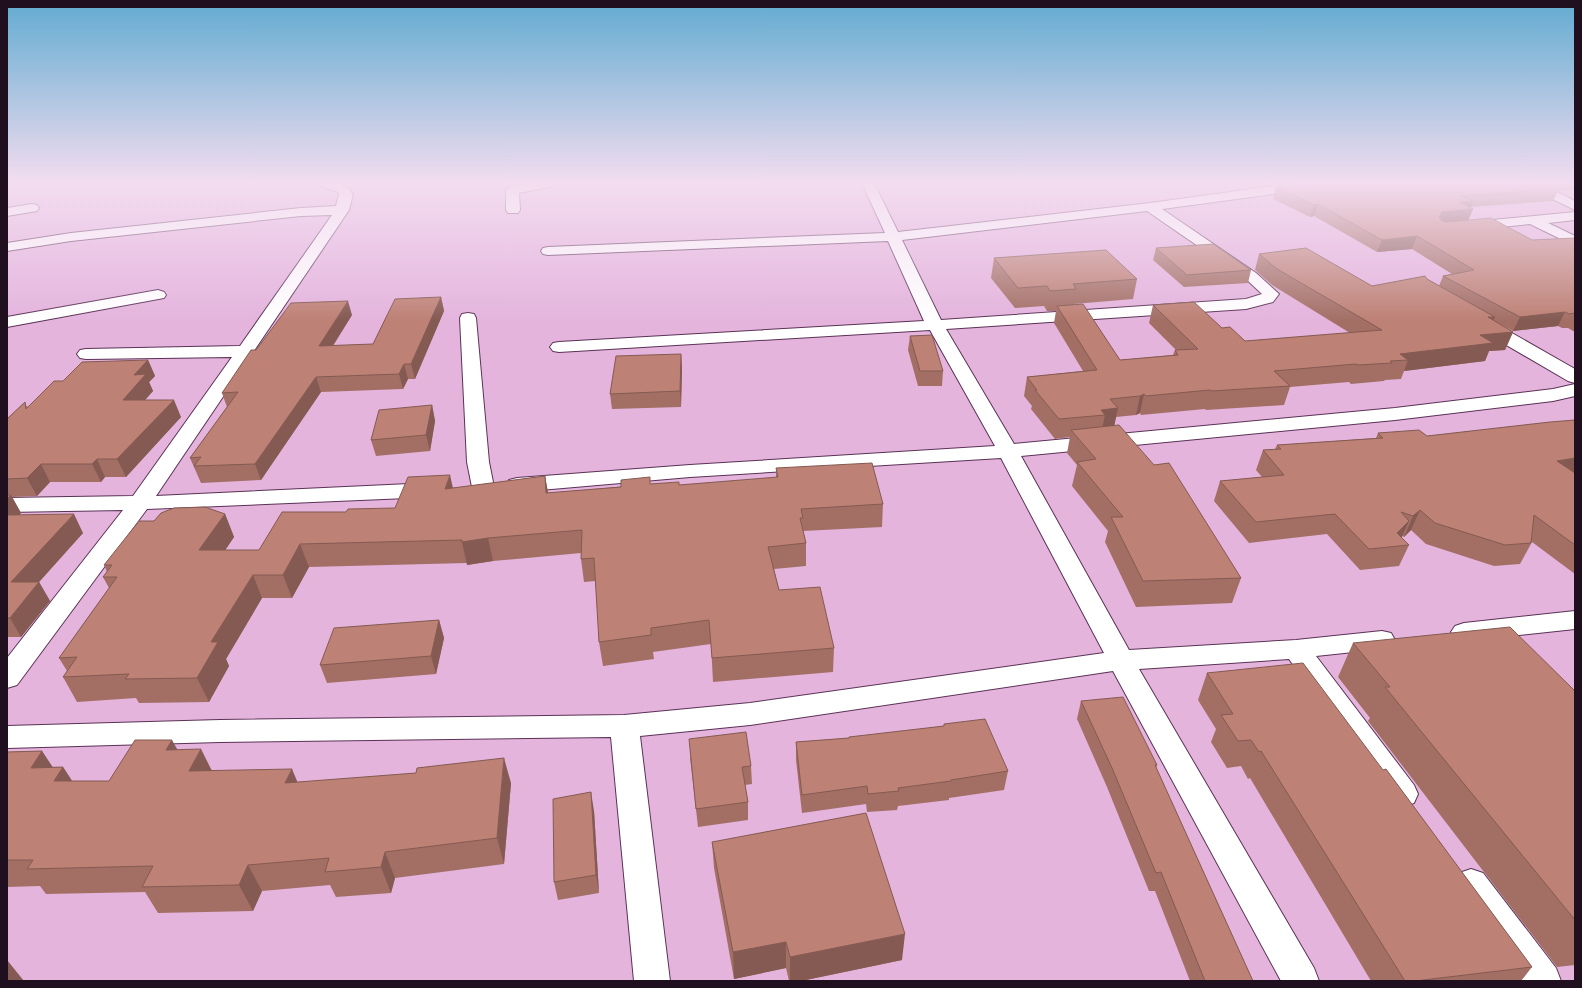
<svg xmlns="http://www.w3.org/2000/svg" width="1582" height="988" font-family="'Fira Sans',sans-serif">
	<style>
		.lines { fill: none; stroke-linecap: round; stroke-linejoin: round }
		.minor-casing { stroke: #5a3255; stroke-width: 2 }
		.minor { fill: #fff; fill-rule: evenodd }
		.wall { fill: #a36f65 }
		.shaded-wall { fill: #845a52 }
		.building { fill: #bd8175; stroke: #845a52 }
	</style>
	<rect width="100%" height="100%" fill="#e4b4dd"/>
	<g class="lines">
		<!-- minor casing -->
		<g class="minor-casing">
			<g id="minor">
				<path d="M319,183c14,0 25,-3 34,11l-4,16 -193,286 275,-13 8,2 3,5 -3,5 -8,2 -284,12 -130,176 -10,3v-30l116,-148 -116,2v-14l126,-2 99,-139 -146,2 -6,-1 -3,-4 3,-4 6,-1 154,-3 92,-131 -31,1 -230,25 -64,10v-8l64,-10 230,-25 35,-2 3,-12 -1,-2 -17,-6z"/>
				<polygon points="526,183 556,183 554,186 519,193 520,210 518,213 508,213 506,210 506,191 507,188"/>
				<path d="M862,183h12l24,49 252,-29 138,-19 -1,-1h13l3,4 -1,3 -5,1 -135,18 94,64 23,21 -6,8 -27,7 -300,20 68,115 381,-36 158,-19 22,-5v12l-22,5 -158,19 -374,36 108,194 167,-10 86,-9 9,2 4,7 -4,7 -9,2 -66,7 98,129 4,9 -4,9 -11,4 -11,-4 -103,-144 -150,10 175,299 5,13h-38l-168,-310 -363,54 -110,11 30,245h-36l-23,-244 -391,5 -213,6v-22l213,-6 404,-5 126,-12 354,-50 -103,-195 -311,19 -173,15 -8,-2 -3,-5 3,-5 8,-2 173,-13 305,-19 -65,-116 -371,22 -6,-1 -3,-4 3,-4 6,-1 365,-21 -36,-80 -340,14 -5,-1 -2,-3 2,-3 5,-1 337,-14zM1147,211l99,68 16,15 -16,5 -305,21 -39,-80z"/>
				<polygon points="1524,183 1539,183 1575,201 1575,210 1526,186"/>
				<polygon points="32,204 37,205 39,208 37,211 7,216 7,208"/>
				<polygon points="1575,212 1575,220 1548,223 1575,236 1575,246 1530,224 1471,230 1466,229 1464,226 1466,223 1471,222"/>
				<polygon points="158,290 164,292 166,295 164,298 7,327 7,317"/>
				<polygon points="468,313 474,314 476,318 489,462 494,487 491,492 483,494 475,492 472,487 467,462 460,318 462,314"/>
				<polygon points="1483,319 1489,320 1575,369 1575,383 1568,381 1477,328 1475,324 1477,320"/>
				<polygon points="1575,611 1575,629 1464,641 1455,638 1451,632 1455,626 1464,623"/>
				<polygon points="1471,869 1483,873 1556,968 1561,981 1521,981 1459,895 1454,884 1459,873"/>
			</g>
		</g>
		<!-- minor -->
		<use href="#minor" class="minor"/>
	</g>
	<!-- wall -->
	<g class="wall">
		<polygon points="1310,183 1575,183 1575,190 1558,191 1553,201 1471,207 1470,207 1473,209 1468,220 1532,240 1575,238 1575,332 1568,328 1562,328 1558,326 1513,331 1498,323 1513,332 1505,350 1489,351 1485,361 1404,371 1401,379 1385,380 1384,381 1351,384 1349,382 1290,387 1284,405 1206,410 1205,409 1141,415 1140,413 1136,415 1116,417 1114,426 1241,578 1232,603 1136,607 1105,542 1108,531 1072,486 1077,465 1067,453 1070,437 1055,439 1031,409 1032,406 1024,396 1027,377 1083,371 1054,323 1056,311 1047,311 1044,306 1015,308 991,278 994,258 1137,279 1133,299 1074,304 1073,305 1120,360 1173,355 1175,350 1176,350 1149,323 1153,305 1222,328 1245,341 1350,333 1272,285 1255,270 1259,254 1372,286 1427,279 1439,286 1443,276 1452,274 1412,249 1377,252 1314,216 1310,217 1273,199 1276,187"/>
		<polygon points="1156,248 1251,270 1248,283 1184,287 1153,260"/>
		<polygon points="441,297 444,311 415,379 408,379 403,389 321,392 261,480 201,483 190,458 227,407 222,393 256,350 352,315 333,346 373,344"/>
		<polygon points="910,336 943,371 942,386 918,386 908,350"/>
		<polygon points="681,354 682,369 681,407 612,409 610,394"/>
		<polygon points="148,360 155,376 149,382 153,391 145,400 181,417 126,477 105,477 101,482 50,482 37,496 12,497 21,513 20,515 83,533 39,582 50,601 21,637 7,637 7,419 25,402 27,407 63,381"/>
		<polygon points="432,405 435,421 430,451 376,456 371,440"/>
		<polygon points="1575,420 1575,574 1532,542 1520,564 1494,566 1426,544 1411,530 1404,537 1402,536 1401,538 1409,545 1399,566 1360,570 1327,534 1249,543 1214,501 1220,481 1262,477 1256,470 1263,450 1275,449 1277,445 1376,438 1378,433 1427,436"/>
		<polygon points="776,468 883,504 882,527 803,531 806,543 806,566 774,569 779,590 834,648 833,672 713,682 711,644 653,652 654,659 603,666 599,642 596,581 584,582 581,559 581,553 493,561 467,565 467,563 309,567 292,598 262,598 226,659 229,666 209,702 139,703 136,698 77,702 63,677 67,671 59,658 109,588 103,577 107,572 104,565 154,521 225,514 234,537 225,550 259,550 346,512 395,508 453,488 545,476 548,493 650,484 679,485 776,478"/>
		<polygon points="439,620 444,638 436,674 327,683 320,665"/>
		<polygon points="1353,643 1575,691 1575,965 1557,967 1368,721 1370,718 1338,677"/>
		<polygon points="1207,673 1532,967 1521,981 1371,981 1250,778 1248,779 1241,766 1227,768 1211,742 1216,729 1198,700"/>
		<polygon points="1081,701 1157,765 1156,768 1253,981 1190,981 1155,891 1149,891 1107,787 1077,719"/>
		<polygon points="944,724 1008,771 1004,790 949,798 949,800 898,806 897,810 867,812 866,804 802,813 796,760 796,742 849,738 944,726"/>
		<polygon points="178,750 212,770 297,782 511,783 504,864 395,878 391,893 336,897 330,885 262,891 253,911 158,913 145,892 46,894 40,886 7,887 7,752 42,751 52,767 63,767 72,781 109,781"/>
		<polygon points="690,757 751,766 752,784 745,785 748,802 748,820 698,827"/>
		<polygon points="594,811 599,893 558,900 554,882"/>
		<polygon points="712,842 902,960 801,981 789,981 786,968 734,979 714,868"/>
	</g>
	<!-- shaded-wall -->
	<g class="shaded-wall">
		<polygon points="1473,201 1470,209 1473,209 1468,221 1437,225 1439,217 1442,212 1460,202"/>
		<polygon points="1318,204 1314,216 1310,217 1314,205"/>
		<polygon points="1417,236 1412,249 1377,252 1382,240"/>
		<polygon points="441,297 444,311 415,379 411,364"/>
		<polygon points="348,301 352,315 323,361 319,346"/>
		<polygon points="1565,312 1558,326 1513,331 1520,317"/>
		<polygon points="1488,317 1495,317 1487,334"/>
		<polygon points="1513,332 1505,350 1489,351 1485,361 1404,371 1408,360 1400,354 1480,335"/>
		<polygon points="681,354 682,369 681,407 680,391"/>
		<polygon points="148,360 155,376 149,382 153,391 130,417 123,400 134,375"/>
		<polygon points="404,364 408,379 403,389 399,374"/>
		<polygon points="316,377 321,392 261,480 255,464"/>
		<polygon points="1144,394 1140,413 1136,415 1140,396"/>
		<polygon points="174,400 181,417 126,477 117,459"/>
		<polygon points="432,405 435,421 430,451 426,435"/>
		<polygon points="1118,408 1114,427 1102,429 1105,415 1101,410"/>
		<polygon points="1575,458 1575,477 1557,461"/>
		<polygon points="97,459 105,477 101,482 92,464"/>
		<polygon points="41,464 50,482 37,496 27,478"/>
		<polygon points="450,475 455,497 445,489"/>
		<polygon points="545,476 549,498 546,493"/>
		<polygon points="11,495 21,513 7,528 7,499"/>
		<polygon points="1420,510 1411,530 1404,537 1413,516"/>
		<polygon points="74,514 83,533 39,582 50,601 21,637 10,618 11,582"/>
		<polygon points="225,514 234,537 210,573 199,550"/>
		<polygon points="1409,521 1400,541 1397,533"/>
		<polygon points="488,538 493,561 467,565 462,542"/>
		<polygon points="300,544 309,567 292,598 283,575"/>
		<polygon points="253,575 262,598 226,659 229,666 209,702 197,678 211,642"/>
		<polygon points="439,620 444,638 436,674 431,656"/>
		<polygon points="172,740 186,765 166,750"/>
		<polygon points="201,749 214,775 189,771"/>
		<polygon points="42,751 58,775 63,767 80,793 71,806 31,768"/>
		<polygon points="504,758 511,783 504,864 497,838"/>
		<polygon points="292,769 303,795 285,783"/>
		<polygon points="591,792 594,811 599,893 596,875"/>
		<polygon points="385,852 395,878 391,893 381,867"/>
		<polygon points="248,865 262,891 253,911 239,885"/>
		<polygon points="905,934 902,960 801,981 790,981 790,957"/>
		<polygon points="786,942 786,968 734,979 733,952"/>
		<polygon points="7,960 24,981 7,981"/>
	</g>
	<!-- building -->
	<g class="building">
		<polygon points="1310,183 1545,183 1558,189 1461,196 1473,201 1460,202 1473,209 1442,212 1439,217 1442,221 1447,222 1491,218 1532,240 1575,238 1575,313 1569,314 1565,312 1520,317 1443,276 1474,270 1417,236 1382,240 1318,204 1314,205 1276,187"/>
		<polygon points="1213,244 1251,270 1187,275 1156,248"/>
		<polygon points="1306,248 1372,286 1425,276 1427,279 1495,317 1488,317 1513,332 1480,335 1493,343 1400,354 1408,360 1390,361 1392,363 1358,365 1356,364 1274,371 1290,386 1212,391 1210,390 1146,396 1144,394 1140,396 1110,399 1118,408 1101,410 1105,415 1059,419 1035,390 1037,390 1027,377 1097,370 1057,306 1083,304 1120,360 1178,355 1175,350 1198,349 1153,305 1194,302 1222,328 1230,327 1245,341 1382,330 1277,269 1259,254"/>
		<polygon points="1106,250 1137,279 1073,284 1076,289 1050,291 1047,286 1018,288 994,258"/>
		<polygon points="441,297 411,364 404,364 399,374 316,377 255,464 194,466 201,457 190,458 238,392 222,393 251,350 256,350 291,303 348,301 319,346 373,344 395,299"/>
		<polygon points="932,335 943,371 920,371 910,336"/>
		<polygon points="681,354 680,391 610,394 616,356"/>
		<polygon points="148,360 134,375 146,374 123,400 174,400 117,459 97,459 92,464 41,464 27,478 7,479 7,419 25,402 26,409 54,381 63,381 82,362"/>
		<polygon points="432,405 426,435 371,440 379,410"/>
		<polygon points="1575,420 1575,458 1557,461 1575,473 1575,545 1534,515 1531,543 1505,545 1435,523 1420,510 1413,516 1401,512 1409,521 1397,533 1409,545 1369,549 1335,514 1256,522 1220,481 1284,475 1263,450 1281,449 1277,445 1383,438 1378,433 1419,430 1427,436 1550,422"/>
		<polygon points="1119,425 1154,465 1169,463 1241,578 1143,581 1111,517 1123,517 1077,462 1096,459 1071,430"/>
		<polygon points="872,463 883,504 801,509 803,518 800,518 806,543 768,547 779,590 820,587 834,648 712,658 709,620 651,628 651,635 599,642 594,558 581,559 582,530 488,538 462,542 462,540 300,544 283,575 253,575 211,642 218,642 197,678 125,679 129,674 63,677 77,657 59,658 117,577 103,577 112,565 104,565 139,521 154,521 161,513 174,508 205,507 225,514 199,550 259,550 282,512 346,512 348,509 395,508 408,477 450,475 445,489 545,476 546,493 621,487 621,480 650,477 650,484 679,482 679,485 778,477 776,468"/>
		<polygon points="7,495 11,495 7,499"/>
		<polygon points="74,514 11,582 39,582 10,618 7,618 7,515"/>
		<polygon points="439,620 431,656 320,665 334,628"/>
		<polygon points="1510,627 1575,691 1575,920 1385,687 1390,687 1353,643"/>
		<polygon points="1303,663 1383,770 1386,769 1532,967 1415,981 1405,981 1261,751 1259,752 1251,740 1238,741 1221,715 1233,714 1207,673"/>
		<polygon points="1123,697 1157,765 1155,765 1253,981 1205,981 1161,872 1156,873 1112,768 1081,701"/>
		<polygon points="985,719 1008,771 951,780 951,781 898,788 899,791 868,794 867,786 802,795 796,742 849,738 849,737 944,726 944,724"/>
		<polygon points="746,732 751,766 742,767 748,802 696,809 689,739"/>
		<polygon points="135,740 172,740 166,750 201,749 189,771 292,769 285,783 416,773 417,768 504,758 497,838 385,852 381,867 325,872 329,858 248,865 239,885 142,887 153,866 27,869 33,860 7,860 7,752 42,751 31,768 63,767 54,781 109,781"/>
		<polygon points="591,792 596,875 554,882 553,799"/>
		<polygon points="866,813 905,934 790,957 786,942 733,952 712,842"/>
	</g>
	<!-- sky -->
	<linearGradient id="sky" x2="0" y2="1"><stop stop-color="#61abd1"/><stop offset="0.57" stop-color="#f3ddf0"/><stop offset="1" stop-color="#f3ddf0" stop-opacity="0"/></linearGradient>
	<rect width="1582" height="321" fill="url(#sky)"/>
	<!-- border -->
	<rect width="1582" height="988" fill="none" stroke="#200f1e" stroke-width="16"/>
</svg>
